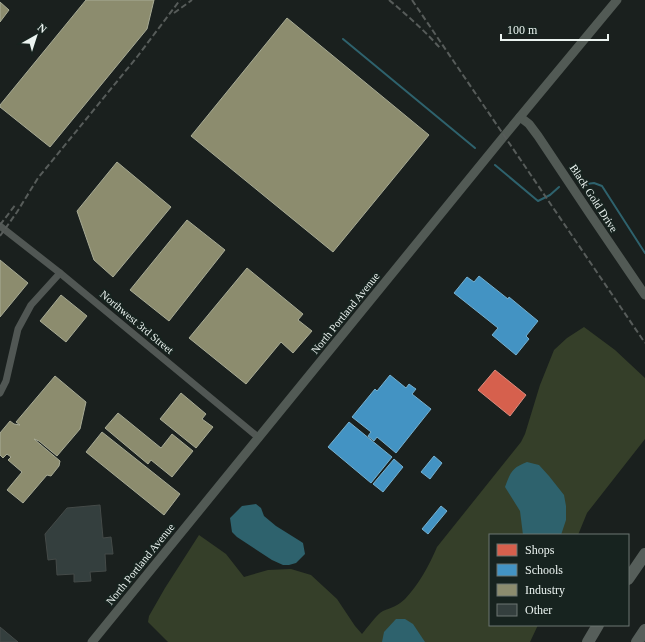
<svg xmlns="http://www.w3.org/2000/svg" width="645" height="642" font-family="Georgia,serif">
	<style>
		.green { fill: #353f29 }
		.water { fill: #2e626d }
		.shops { fill: #d6604d; stroke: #dc8c7e }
		.schools { fill: #4393c3; stroke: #75b0d0 }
		.industry { fill: #8c8c6e; stroke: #a8ab95 }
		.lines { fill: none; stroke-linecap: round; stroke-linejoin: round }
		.stream { stroke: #2e626d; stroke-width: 2 }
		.building { fill: #343f3e; stroke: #444a48 }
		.street { stroke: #515754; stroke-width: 7 }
		.secondary { stroke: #525a55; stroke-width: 9 }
		.highway { stroke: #565e5a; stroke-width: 12 }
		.rail { stroke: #575c5a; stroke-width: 2; stroke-dasharray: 6 3; stroke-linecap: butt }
		.labels { text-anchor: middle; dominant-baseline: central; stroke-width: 4; stroke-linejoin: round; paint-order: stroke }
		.street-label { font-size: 11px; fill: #ebf3f0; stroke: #17231f }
	</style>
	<rect width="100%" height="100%" fill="#1a201e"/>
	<!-- green -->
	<path class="green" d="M584,327l31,23 30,28v61l-58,74 -9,22h-88v90h48l-8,17h-362l-20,-20 1,-6 16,-28 34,-53 27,19 18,23 24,-7 23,-1 20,6 26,24 18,27 7,8c5,-6 15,-20 21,-23 8,-3 16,-6 22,-12 14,-15 24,-33 32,-52l84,-105 4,-8 15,-49 14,-35 13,-12z"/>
	<!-- water -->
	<g class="water">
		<path d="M527,462l12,3 10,11 15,19 2,11v14l-5,15h-38l-3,-24 -15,-24c6,-16 7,-19 22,-25z"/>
		<polygon points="256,504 261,508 264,516 276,526 300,541 303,543 305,554 296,563 289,565 283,565 272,560 237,537 232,532 230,518 242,506"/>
		<polygon points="396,619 405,619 413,624 425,642 382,642 384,632"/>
	</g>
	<!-- shops -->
	<polygon class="shops" points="495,370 526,395 510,416 478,390"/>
	<!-- schools -->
	<g class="schools">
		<polygon points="479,276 508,299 509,297 538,321 526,336 529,339 516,355 492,335 498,328 454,293 467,277 474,282"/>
		<polygon points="390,375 406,388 409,384 413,387 416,389 412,394 431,409 396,453 377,437 374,441 368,436 371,432 352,417 375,389 377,391"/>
		<polygon points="349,422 392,457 371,483 328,447"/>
		<polygon points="434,456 442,463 430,479 421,472"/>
		<polygon points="394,459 403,467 383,492 373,484"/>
		<polygon points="441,506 447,511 428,534 422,529"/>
	</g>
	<!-- industry -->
	<g class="industry">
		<polygon points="86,0 154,0 147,29 50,147 0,107 0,105"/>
		<polygon points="0,2 9,10 0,22"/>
		<polygon points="287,18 429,135 333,252 191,136"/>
		<polygon points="117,162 171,207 113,277 94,260 77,211"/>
		<polygon points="187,220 225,250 169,321 130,290"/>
		<polygon points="0,260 28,283 0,317"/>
		<polygon points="247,268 303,314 298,320 312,331 293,353 281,342 246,384 189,338"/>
		<polygon points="61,295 87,316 66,342 40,321"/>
		<polygon points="55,376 86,402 80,429 57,456 39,441 34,439 60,461 59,466 51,476 47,475 23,503 7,490 22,472 8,460 11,457 7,454 3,458 0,455 0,433 10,421 14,424 20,425 16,422"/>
		<polygon points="181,393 206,414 202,419 213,427 196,448 160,419"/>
		<polygon points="118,413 161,448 172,434 193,451 172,477 151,460 148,464 105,428"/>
		<polygon points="102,432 180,494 164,515 86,452"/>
	</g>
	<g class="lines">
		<!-- stream -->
		<g class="stream">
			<polyline points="343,39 475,148"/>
			<polyline points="495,165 538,201 550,195 559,187"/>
			<polyline points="586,184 594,183 602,186 645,253"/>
		</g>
	</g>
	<!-- building -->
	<g class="building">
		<polygon points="100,505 103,538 111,537 113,554 105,554 106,571 90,572 91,581 74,582 74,574 57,575 56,559 48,560 45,534 67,508"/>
		<polygon points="0,627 18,642 0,642"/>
	</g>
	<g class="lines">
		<!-- street -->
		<g class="street">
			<polyline points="0,226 60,273 259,438"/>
			<polyline points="0,393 6,381 18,329 31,305 60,273"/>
		</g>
		<!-- secondary -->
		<g class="secondary">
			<polyline points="520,117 529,124 538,136 590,214 645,295"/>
			<polyline points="92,642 505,135 617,0"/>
		</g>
		<!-- highway -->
		<g class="highway">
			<polyline points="628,579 645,554"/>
			<polyline points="588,642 598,625"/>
			<polyline points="637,642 645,630"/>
		</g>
		<!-- rail -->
		<g class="rail">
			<path d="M389,0c18,15 35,30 51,48"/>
			<polyline points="412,0 645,343"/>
			<polyline points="174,13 192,0"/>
			<polyline points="0,225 16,204"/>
			<polyline points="0,236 17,212 38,178 137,57 180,0"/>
		</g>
	</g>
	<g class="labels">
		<!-- street labels -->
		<g class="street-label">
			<text transform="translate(594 198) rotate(57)">Black Gold Drive</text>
			<text transform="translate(345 313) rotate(-51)">North Portland Avenue</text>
			<text transform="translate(137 322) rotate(40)">Northwest 3rd Street</text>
			<text transform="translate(140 564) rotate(-51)">North Portland Avenue</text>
		</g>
	</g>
	<!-- legend -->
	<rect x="489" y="534" width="140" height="92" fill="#17231f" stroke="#6c7673"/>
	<rect x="497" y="544" width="20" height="12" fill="#d6604d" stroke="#6c7673"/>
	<text x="525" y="554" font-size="12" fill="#ebf3f0">Shops</text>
	<rect x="497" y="564" width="20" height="12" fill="#4393c3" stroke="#6c7673"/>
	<text x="525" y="574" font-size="12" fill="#ebf3f0">Schools</text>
	<rect x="497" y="584" width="20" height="12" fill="#8c8c6e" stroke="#6c7673"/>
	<text x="525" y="594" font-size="12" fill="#ebf3f0">Industry</text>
	<rect x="497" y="604" width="20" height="12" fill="#343f3e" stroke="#6c7673"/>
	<text x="525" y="614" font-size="12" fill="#ebf3f0">Other</text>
	<!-- north arrow -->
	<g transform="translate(36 36) rotate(39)" stroke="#17231f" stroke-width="3" paint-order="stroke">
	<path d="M0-3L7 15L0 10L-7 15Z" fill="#ebf3f0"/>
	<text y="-6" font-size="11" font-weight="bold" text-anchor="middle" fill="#ebf3f0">N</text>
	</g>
	<!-- scale -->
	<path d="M501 34v6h107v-6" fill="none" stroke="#ebf3f0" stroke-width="2"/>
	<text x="507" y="34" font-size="12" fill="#ebf3f0" stroke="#17231f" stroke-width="3" paint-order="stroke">100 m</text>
</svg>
